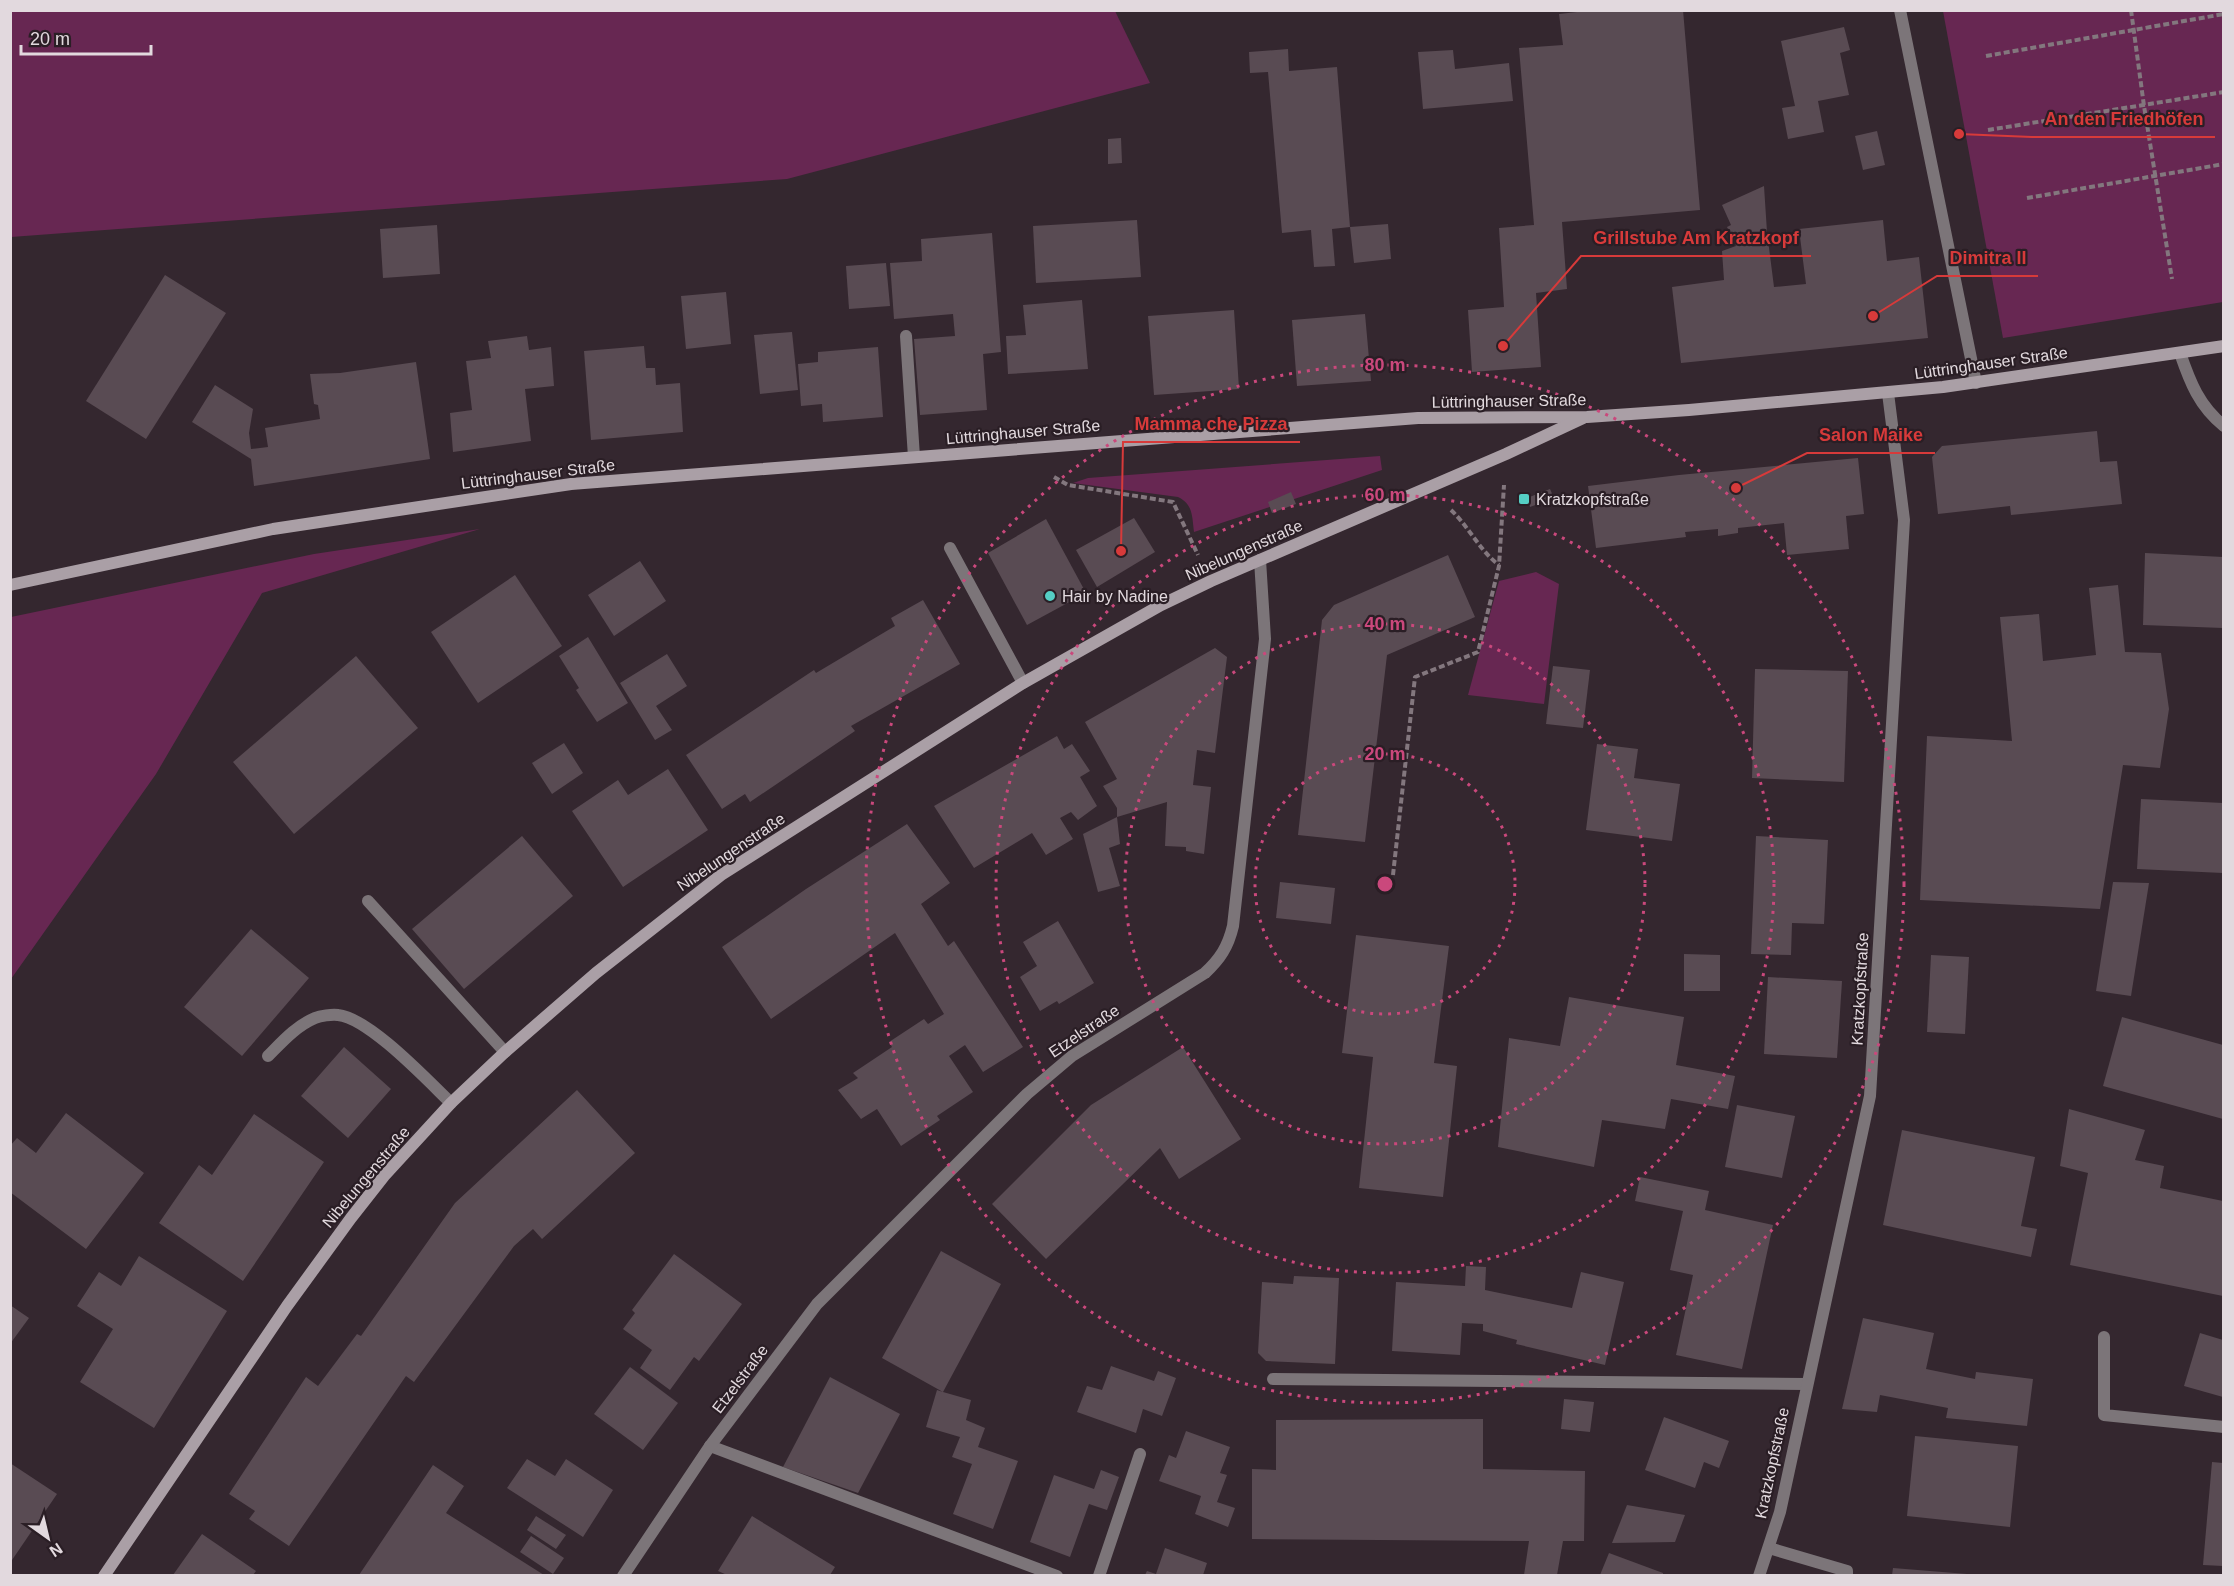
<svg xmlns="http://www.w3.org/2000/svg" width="2234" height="1586" font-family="Helvetica,sans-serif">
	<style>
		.green { fill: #672752 }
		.building { fill: #594b53 }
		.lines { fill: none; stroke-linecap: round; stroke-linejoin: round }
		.path { stroke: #83777e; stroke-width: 4; stroke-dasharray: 6 3; stroke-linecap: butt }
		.lane { stroke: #7c7579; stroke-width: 12 }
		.street { stroke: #7c7579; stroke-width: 12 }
		.secondary { stroke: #aa9fa6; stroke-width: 12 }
		.ring { fill: none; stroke: #ca487c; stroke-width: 3; stroke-dasharray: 3 6 }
		.poi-dot { fill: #55cec4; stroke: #2a1e25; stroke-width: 2 }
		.labels { text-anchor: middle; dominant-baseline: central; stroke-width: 4.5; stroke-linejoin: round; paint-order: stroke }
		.street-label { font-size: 16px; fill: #e2d9de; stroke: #2a1e25 }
		.poi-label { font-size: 16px; fill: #e2d9de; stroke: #2a1e25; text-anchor: start }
		.centre { fill: #ca487c; stroke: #2a1e25; stroke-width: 3 }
		.ring-label { font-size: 18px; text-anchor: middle; font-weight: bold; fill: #ca487c; stroke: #2a1e25; stroke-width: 4.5; stroke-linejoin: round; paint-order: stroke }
		.leader { fill: none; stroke: #d73a3a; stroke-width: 2 }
		.callout-dot { fill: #d73a3a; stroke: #2a1e25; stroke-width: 2 }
		.callout-label { font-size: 18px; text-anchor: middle; font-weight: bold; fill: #d73a3a; stroke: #2a1e25; stroke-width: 4.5; stroke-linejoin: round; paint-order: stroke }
	</style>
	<rect width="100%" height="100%" fill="#34272f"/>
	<!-- green -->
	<g class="green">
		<polygon points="11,10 1115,11 1150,83 787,179 11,237"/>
		<polygon points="1943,11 2223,11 2223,302 2003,338"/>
		<path d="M1380,456l2,14 -188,62c-2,-16 -1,-28 -16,-35l-105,-14 15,-5z"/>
		<polygon points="480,529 262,593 156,774 11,979 11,617 314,554"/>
		<polygon points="1536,572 1559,584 1544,704 1468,695 1499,581"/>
	</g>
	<!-- building -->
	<g class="building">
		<polygon points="1595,10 1683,10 1700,210 1562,222 1567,289 1536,293 1541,367 1472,372 1468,310 1504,307 1499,228 1534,225 1519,48 1563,45 1559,14"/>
		<polygon points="1844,27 1850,50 1840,53 1849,95 1818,101 1824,132 1788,139 1782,108 1795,106 1781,41"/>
		<polygon points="1288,49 1289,71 1337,67 1350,227 1388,224 1391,259 1354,263 1350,227 1332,229 1335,266 1314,267 1311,230 1282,233 1268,72 1250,73 1249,52"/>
		<polygon points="1453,50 1455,69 1509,63 1513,101 1423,109 1418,52"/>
		<polygon points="1877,131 1885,165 1863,170 1855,136"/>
		<polygon points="1121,138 1122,163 1108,164 1108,139"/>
		<polygon points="1764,186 1767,232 1774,287 1806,284 1799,229 1883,220 1887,261 1919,257 1928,338 1681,363 1672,287 1724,280 1722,251 1736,246 1727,227 1731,225 1722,205"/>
		<polygon points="1137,220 1141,277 1036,283 1033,226"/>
		<polygon points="437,225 440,274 383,278 380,229"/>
		<polygon points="992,233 1001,352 983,354 987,410 920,415 914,339 955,336 953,314 894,319 890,263 922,261 921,239"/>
		<polygon points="886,263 890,306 849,309 846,266"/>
		<polygon points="165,275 226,313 146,439 86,401"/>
		<polygon points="726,292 731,344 686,349 681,296"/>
		<polygon points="1082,300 1088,369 1008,374 1006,336 1026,335 1023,305"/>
		<polygon points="1234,310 1239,389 1154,395 1148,316"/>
		<polygon points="1365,314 1371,381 1297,386 1292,320"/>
		<polygon points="792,332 798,390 760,394 754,335"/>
		<polygon points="527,336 529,350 551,347 554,386 525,389 531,441 453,452 450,413 472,410 466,361 491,358 488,341"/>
		<polygon points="644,346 646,368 655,368 656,385 680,383 683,432 591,440 584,351"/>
		<polygon points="878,347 883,417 823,422 822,404 801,406 798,364 818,362 818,352"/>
		<polygon points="416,362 430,459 254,486 251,459 192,422 215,385 253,409 249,433 251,449 268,447 265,428 320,419 318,405 314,404 310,374 340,373"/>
		<polygon points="2097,431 2100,462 2117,461 2122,504 2011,515 2010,506 1938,514 1932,457 1942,446"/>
		<polygon points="1858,458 1864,514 1846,516 1849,549 1787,555 1784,523 1738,528 1738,533 1718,536 1718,529 1685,532 1686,537 1596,548 1588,486 1679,475"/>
		<polygon points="1550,489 1554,498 1530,507 1527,498"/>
		<polygon points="1291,492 1296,504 1272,513 1268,502"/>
		<polygon points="1134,518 1155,552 1097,587 1076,550"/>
		<polygon points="1046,519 1086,593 1027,625 988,553"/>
		<polygon points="2145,553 2223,557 2223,628 2143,625"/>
		<polygon points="1448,555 1475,617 1387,655 1365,842 1298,835 1322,620 1334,605"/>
		<polygon points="640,561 666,601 614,636 588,595"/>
		<polygon points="515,575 562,646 478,703 431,632"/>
		<polygon points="2118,585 2125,652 2161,653 2169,709 2160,768 2123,765 2100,909 1920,900 1927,736 2012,741 2000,617 2039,614 2043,661 2096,655 2089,588"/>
		<polygon points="923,600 960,664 851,726 855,731 750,802 745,794 722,809 686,755 814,670 816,673 895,626 891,618"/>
		<polygon points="588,637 628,703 597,722 576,690 579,688 559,656"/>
		<polygon points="1215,648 1227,657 1215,753 1197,750 1193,785 1211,787 1204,854 1186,851 1186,847 1165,846 1167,802 1117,817 1117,808 1103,786 1117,779 1085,722"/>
		<polygon points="667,654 687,686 656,706 672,730 655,740 620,683"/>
		<polygon points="356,656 418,728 294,834 233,762"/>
		<polygon points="1553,666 1590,670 1583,728 1546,724"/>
		<polygon points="1755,669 1848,671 1844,782 1752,778"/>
		<polygon points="1057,736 1064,749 1072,744 1090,771 1080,777 1097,806 1078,820 1071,812 1060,818 1073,839 1046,855 1032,833 974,868 934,806"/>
		<polygon points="564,743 583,773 552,794 532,763"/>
		<polygon points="1597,744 1638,749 1634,778 1680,784 1672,841 1586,830"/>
		<polygon points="668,769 708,830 623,887 572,811 618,780 628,795"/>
		<polygon points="2141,799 2223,803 2223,873 2137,869"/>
		<polygon points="1117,817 1120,844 1109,848 1120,886 1098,892 1083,834"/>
		<polygon points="907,824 950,883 921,904 948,946 954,941 1023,1047 983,1072 965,1045 949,1056 973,1092 937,1116 940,1120 901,1146 877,1109 861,1119 838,1090 858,1078 853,1073 892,1047 889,1042 924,1019 928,1024 944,1014 895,933 771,1019 722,947 806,889"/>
		<polygon points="522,836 573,896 464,989 412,929"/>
		<polygon points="1756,836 1828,840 1824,924 1792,923 1791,955 1751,954"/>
		<polygon points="1280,882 1335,888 1331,924 1276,918"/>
		<polygon points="2113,882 2149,883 2131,996 2096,991"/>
		<polygon points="1058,921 1094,983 1059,1004 1057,1001 1040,1011 1020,977 1037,966 1023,942"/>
		<polygon points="251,929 309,978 242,1056 184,1007"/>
		<polygon points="1356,935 1449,946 1434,1063 1457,1066 1443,1197 1359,1188 1373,1057 1342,1053"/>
		<polygon points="1684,954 1720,955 1720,991 1684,991"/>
		<polygon points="1931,955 1969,957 1965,1034 1927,1032"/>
		<polygon points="1768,977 1842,981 1837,1058 1764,1054"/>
		<polygon points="1569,997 1684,1017 1676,1065 1735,1076 1728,1109 1671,1099 1665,1129 1602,1120 1594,1167 1498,1147 1509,1038 1560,1046"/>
		<polygon points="2122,1017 2223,1045 2223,1119 2103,1086"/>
		<polygon points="344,1047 391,1089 348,1138 301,1096"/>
		<polygon points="1183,1047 1241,1139 1179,1179 1160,1148 1046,1259 992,1204 1091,1105"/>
		<polygon points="577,1090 635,1153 542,1239 533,1229 514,1246 414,1382 406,1376 289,1546 249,1519 255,1511 229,1494 306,1377 318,1386 357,1334 361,1336 455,1203"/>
		<polygon points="1737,1105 1795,1116 1782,1178 1725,1167"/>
		<polygon points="2069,1109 2145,1130 2135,1160 2164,1166 2160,1188 2223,1201 2223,1296 2070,1265 2088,1173 2060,1166"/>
		<polygon points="66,1113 144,1173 86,1249 10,1192 10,1146 17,1138 36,1153"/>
		<polygon points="254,1114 324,1162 243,1281 159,1223 199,1165 212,1175"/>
		<polygon points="1902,1130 2035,1157 2021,1226 2037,1229 2031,1257 1883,1225"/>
		<polygon points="1640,1177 1709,1191 1705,1210 1773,1225 1742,1369 1676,1355 1693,1275 1670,1270 1683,1211 1635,1201"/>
		<polygon points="941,1251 1001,1284 943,1392 971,1400 966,1420 985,1428 978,1447 1018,1461 993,1529 953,1514 972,1464 952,1457 960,1437 926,1427 937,1390 943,1392 882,1358"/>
		<polygon points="674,1254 742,1304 699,1361 694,1357 670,1390 640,1368 652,1350 623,1329 635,1313 632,1310"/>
		<polygon points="139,1256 227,1311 154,1428 80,1382 113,1329 77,1306 99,1272 121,1286"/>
		<polygon points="1466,1266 1486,1267 1485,1290 1572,1308 1581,1272 1624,1282 1605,1365 1516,1344 1517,1340 1483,1331 1483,1324 1462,1323 1460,1355 1392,1351 1396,1282 1465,1286"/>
		<polygon points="1294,1276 1339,1278 1335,1364 1266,1361 1258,1353 1262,1282 1293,1284"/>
		<polygon points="10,1305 29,1318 10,1344"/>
		<polygon points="1863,1318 1934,1333 1926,1369 1975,1379 1976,1372 2033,1379 2027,1426 1946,1418 1948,1408 1880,1395 1877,1412 1842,1409"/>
		<polygon points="2200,1333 2223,1340 2223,1397 2184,1386"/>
		<polygon points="1111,1366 1154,1381 1158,1371 1176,1378 1162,1416 1143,1409 1136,1433 1077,1412 1087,1386 1102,1390"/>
		<polygon points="630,1367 678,1403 643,1450 594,1414"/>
		<polygon points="830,1377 900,1414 858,1493 783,1467"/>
		<polygon points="1564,1399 1594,1402 1590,1432 1561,1429"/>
		<polygon points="1664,1417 1729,1441 1719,1468 1704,1462 1695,1488 1645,1470"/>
		<polygon points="1483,1419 1483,1469 1585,1471 1584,1541 1563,1541 1557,1575 1524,1575 1529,1541 1252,1539 1252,1469 1276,1470 1276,1420"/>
		<polygon points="1186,1431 1230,1447 1220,1473 1227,1475 1217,1502 1235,1508 1228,1527 1195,1514 1201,1496 1159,1481 1169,1455 1176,1458"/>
		<polygon points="1915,1436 2018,1446 2010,1527 1907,1516"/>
		<polygon points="527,1459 555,1476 566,1459 613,1490 583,1537 507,1488"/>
		<polygon points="2212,1462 2223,1463 2223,1566 2203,1565"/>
		<polygon points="10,1463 57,1494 10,1563"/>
		<polygon points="433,1465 464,1486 446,1513 544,1575 359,1575"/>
		<polygon points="1101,1470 1119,1477 1107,1510 1089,1504 1070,1557 1030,1542 1054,1475 1094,1489"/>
		<polygon points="1627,1505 1685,1515 1675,1542 1612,1543"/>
		<polygon points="536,1516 566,1535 556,1549 527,1530"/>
		<polygon points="752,1516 835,1567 830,1575 727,1575 718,1571"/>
		<polygon points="202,1534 256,1571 253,1575 173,1575"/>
		<polygon points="531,1536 564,1558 553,1574 520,1552"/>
		<polygon points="1165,1548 1207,1563 1203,1575 1145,1575 1147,1571 1156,1574"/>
		<polygon points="1609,1553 1663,1573 1663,1575 1600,1575"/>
		<polygon points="1893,1568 1967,1574 1967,1575 1892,1575"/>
	</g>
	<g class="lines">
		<!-- path -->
		<g class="path">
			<polyline points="2131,10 2144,106 2172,279"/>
			<polyline points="1986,56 2224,14"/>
			<polyline points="1988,130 2224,92"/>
			<polyline points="2027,198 2224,164"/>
			<polyline points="1054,477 1068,485 1173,502 1198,555"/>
			<path d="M1451,510c18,17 29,41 48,55"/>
			<polyline points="1393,875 1415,677 1478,652 1499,566 1504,485"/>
		</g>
		<!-- lane -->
		<g class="lane">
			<polyline points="906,336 914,457"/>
			<polyline points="950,548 1023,683"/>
			<polyline points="368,901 505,1052"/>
			<path d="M268,1056c14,-14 28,-30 47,-38 5,-2 17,-4 23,-3 31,3 89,65 113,88"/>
			<polyline points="2104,1337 2104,1415 2224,1427"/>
			<polyline points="1273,1379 1806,1384"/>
			<polyline points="710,1446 1057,1576"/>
			<polyline points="1769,1548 1847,1571 1847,1576"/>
			<polyline points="1099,1576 1140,1454"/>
		</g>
		<!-- street -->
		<g class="street">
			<polyline points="1900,10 1976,383"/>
			<path d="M2180,353c10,29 19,53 44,73"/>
			<path d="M623,1576l87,-130 107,-142 210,-210 45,-38 133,-83c15,-14 23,-26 28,-47l32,-287 -5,-79"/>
			<polyline points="1759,1576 1780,1512 1870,1096 1904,520 1888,393"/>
		</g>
		<!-- secondary -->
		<g class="secondary">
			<polyline points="10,585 273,529 571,484 1418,418 1587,417 1689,410 1943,387 2224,346"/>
			<polyline points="104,1576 287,1306 351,1218 384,1176 451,1103 505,1052 596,973 721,875 1023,683 1161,605 1211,581 1506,454 1583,418"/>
		</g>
	</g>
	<!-- distance rings -->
	<g class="ring">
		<circle cx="1385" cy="884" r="130"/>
		<circle cx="1385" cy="884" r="260"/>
		<circle cx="1385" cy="884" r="389"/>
		<circle cx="1385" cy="884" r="519"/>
	</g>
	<!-- markers -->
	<g class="poi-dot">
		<rect x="1518" y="493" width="12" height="12" rx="3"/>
		<circle cx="1050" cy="596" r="6"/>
	</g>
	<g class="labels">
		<!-- street labels -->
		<g class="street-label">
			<text transform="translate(1991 363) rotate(-8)">Lüttringhauser Straße</text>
			<text transform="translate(1509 401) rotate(-1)">Lüttringhauser Straße</text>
			<text transform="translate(1023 432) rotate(-5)">Lüttringhauser Straße</text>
			<text transform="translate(538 474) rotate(-7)">Lüttringhauser Straße</text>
			<text transform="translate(1244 550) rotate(-24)">Nibelungenstraße</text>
			<text transform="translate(731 852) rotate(-34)">Nibelungenstraße</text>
			<text transform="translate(1860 989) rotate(-87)">Kratzkopfstraße</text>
			<text transform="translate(1084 1031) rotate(-34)">Etzelstraße</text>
			<text transform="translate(366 1177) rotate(-50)">Nibelungenstraße</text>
			<text transform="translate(740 1379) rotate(-53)">Etzelstraße</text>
			<text transform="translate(1772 1463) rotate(-78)">Kratzkopfstraße</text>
		</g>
		<!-- poi labels -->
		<g class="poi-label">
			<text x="1536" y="499">Kratzkopfstraße</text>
			<text x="1062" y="596">Hair by Nadine</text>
		</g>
	</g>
	<circle cx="1385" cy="884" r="9" class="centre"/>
	<g class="ring-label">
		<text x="1385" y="371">80 m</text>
		<text x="1385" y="501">60 m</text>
		<text x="1385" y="630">40 m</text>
		<text x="1385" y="760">20 m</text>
	</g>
	<!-- callouts -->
	<path class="leader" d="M1959 134L2032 137H2215M1503 346L1581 256H1811M1873 316L1937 276H2038M1121 551L1123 442H1300M1736 488L1807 453H1935"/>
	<g class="callout-dot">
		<circle cx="1959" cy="134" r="6"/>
		<circle cx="1503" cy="346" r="6"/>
		<circle cx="1873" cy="316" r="6"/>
		<circle cx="1121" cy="551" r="6"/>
		<circle cx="1736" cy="488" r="6"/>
	</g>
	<g class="callout-label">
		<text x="2124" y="125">An den Friedhöfen</text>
		<text x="1696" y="244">Grillstube Am Kratzkopf</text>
		<text x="1988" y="264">Dimitra II</text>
		<text x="1211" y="430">Mamma che Pizza</text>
		<text x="1871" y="441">Salon Maike</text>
	</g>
	<!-- border -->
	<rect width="2234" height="1586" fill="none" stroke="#e2d9de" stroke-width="24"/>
	<!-- north arrow -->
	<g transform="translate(48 1538) rotate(146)" stroke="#2a1e25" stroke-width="4.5" paint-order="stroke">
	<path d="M0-4.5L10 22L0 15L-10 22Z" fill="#e2d9de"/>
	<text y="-9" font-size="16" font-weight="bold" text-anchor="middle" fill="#e2d9de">N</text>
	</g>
	<!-- scale -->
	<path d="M21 45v9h130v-9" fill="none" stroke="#e2d9de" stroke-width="3"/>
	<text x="30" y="45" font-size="18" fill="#e2d9de" stroke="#2a1e25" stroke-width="4.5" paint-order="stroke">20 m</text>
</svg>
